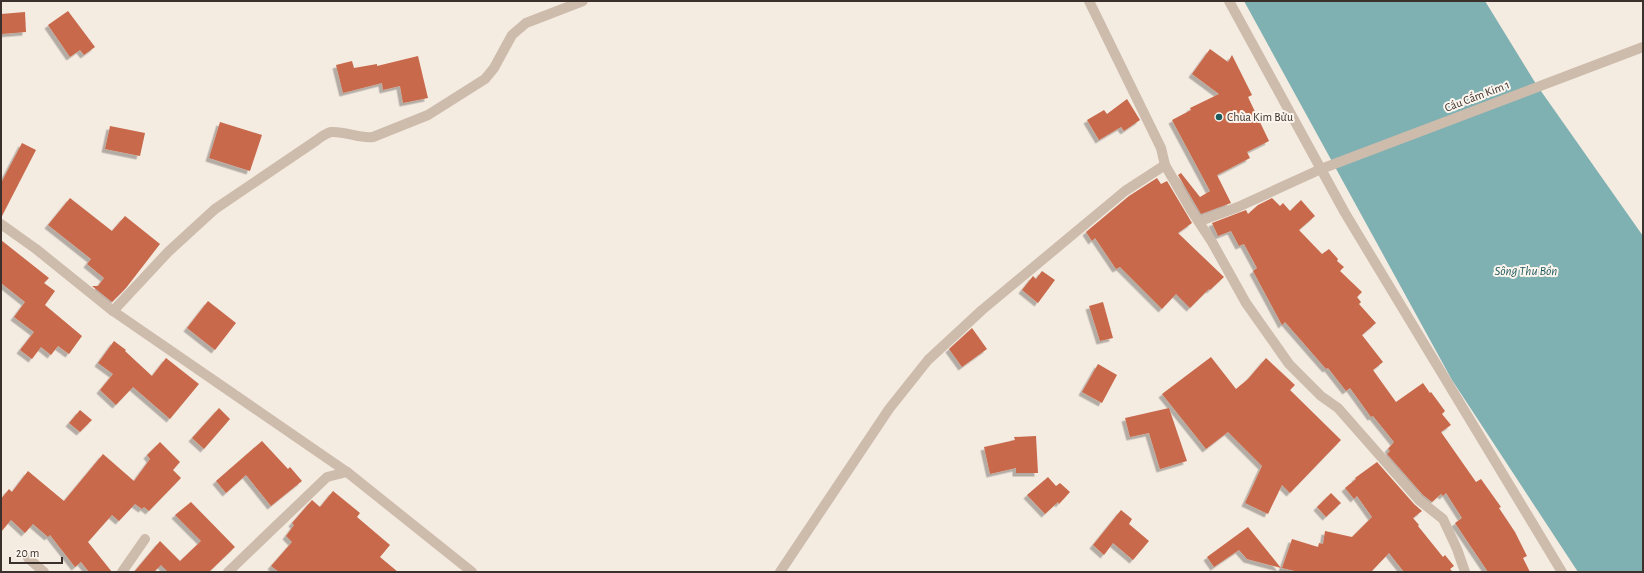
<svg xmlns="http://www.w3.org/2000/svg" width="1644" height="573" font-family="'Alegreya Sans',sans-serif">
	<style>
		.water { fill: #7fb0b2 }
		.building { fill: #c8694b; filter: url(#shadow) }
		.lines { fill: none; stroke-linecap: round; stroke-linejoin: round }
		.minor { stroke: #cdbbac; stroke-width: 10 }
		.poi-dot { fill: #1f5a5e; stroke: #fbf5ee; stroke-width: 1.5 }
		.labels { text-anchor: middle; dominant-baseline: central; stroke-width: 4; stroke-linejoin: round; paint-order: stroke }
		.street-label { font-size: 12px; fill: #3b302b; stroke: #fbf5ee }
		.poi-label { font-size: 12px; fill: #3b302b; stroke: #fbf5ee; text-anchor: start }
		.water-label { font-size: 13px; font-style: italic; fill: #1f5a5e; stroke: #fbf5ee }
	</style>
	<defs>
		<filter id="shadow"><feDropShadow dx="-3.5" dy="3.5" stdDeviation="0" flood-color="#0004"/></filter>
	</defs>
	<rect width="100%" height="100%" fill="#f4ebe1"/>
	<!-- water -->
	<polygon class="water" points="1244,1 1485,1 1536,84 1643,236 1643,572 1578,572 1452,380"/>
	<!-- building -->
	<g class="building">
		<polygon points="68,11 95,47 84,55 80,50 70,57 48,25"/>
		<polygon points="25,12 26,32 1,34 1,14"/>
		<polygon points="1210,49 1228,62 1232,55 1252,95 1248,97 1269,141 1247,152 1250,158 1217,175 1231,203 1201,214 1178,175 1181,173 1200,197 1210,191 1172,120 1191,110 1190,108 1219,94 1192,74"/>
		<polygon points="418,56 428,98 403,103 400,86 383,90 382,83 343,93 336,65 352,61 354,68 377,64 377,66"/>
		<polygon points="1127,99 1140,120 1124,131 1121,127 1099,140 1087,120 1104,110 1107,114"/>
		<polygon points="220,122 262,135 250,171 209,158"/>
		<polygon points="110,126 145,133 140,156 105,149"/>
		<polygon points="22,143 36,150 1,218 1,183"/>
		<polygon points="1157,178 1161,184 1167,181 1192,223 1178,233 1224,277 1210,290 1209,289 1190,308 1176,294 1162,309 1120,267 1116,269 1095,238 1092,241 1086,232 1129,196"/>
		<polygon points="70,198 112,231 125,216 160,244 126,288 112,302 92,286 98,286 104,278 87,264 91,259 48,225"/>
		<polygon points="1272,198 1280,206 1283,203 1290,211 1301,200 1315,216 1299,230 1322,254 1329,249 1338,259 1337,261 1344,267 1340,271 1362,292 1357,297 1361,302 1359,304 1376,323 1362,335 1383,362 1373,370 1396,402 1423,383 1430,393 1431,392 1445,411 1442,414 1451,425 1441,432 1476,482 1481,479 1501,507 1499,508 1515,532 1527,556 1523,558 1530,572 1488,572 1455,523 1462,518 1446,493 1443,496 1441,494 1432,502 1423,495 1387,454 1390,451 1388,449 1394,442 1373,416 1371,417 1350,388 1346,391 1328,368 1326,369 1285,322 1282,325 1253,271 1257,268 1244,244 1239,246 1231,231 1218,236 1212,223 1246,210 1248,214 1258,205"/>
		<polygon points="1,240 49,278 44,283 55,291 45,305 82,336 69,354 58,346 51,355 41,347 32,359 20,350 34,332 14,317 25,302 1,283"/>
		<polygon points="1042,271 1055,280 1038,303 1022,290 1033,276 1036,279"/>
		<polygon points="208,301 236,323 215,350 187,328"/>
		<polygon points="1103,302 1113,338 1100,341 1089,306"/>
		<polygon points="972,328 987,349 962,367 949,349"/>
		<polygon points="114,341 126,350 125,351 152,376 166,358 199,384 170,419 133,387 116,405 100,390 113,374 98,363"/>
		<polygon points="1211,357 1236,389 1248,379 1266,358 1295,385 1290,390 1341,440 1290,493 1282,485 1268,514 1245,503 1262,466 1228,432 1206,449 1162,394"/>
		<polygon points="1098,364 1117,375 1102,403 1082,392"/>
		<polygon points="219,408 230,419 204,449 192,438"/>
		<polygon points="1169,408 1187,461 1160,469 1149,433 1130,437 1125,418"/>
		<polygon points="80,410 92,420 80,432 69,423"/>
		<polygon points="1036,436 1038,473 1016,473 1016,468 990,474 984,447 1015,440 1014,437"/>
		<polygon points="262,441 288,469 290,467 302,481 271,506 246,475 226,493 216,481"/>
		<polygon points="160,442 180,462 173,470 181,478 149,511 144,507 142,509 135,504 119,521 112,515 88,542 112,572 89,572 81,562 75,567 50,535 48,537 33,524 25,533 11,520 1,532 1,499 9,489 12,492 28,471 64,501 103,454 134,481 150,459 147,455"/>
		<polygon points="1377,462 1414,504 1422,511 1413,518 1419,525 1418,526 1443,557 1445,555 1454,566 1450,569 1453,572 1404,572 1389,553 1371,572 1299,572 1282,568 1292,539 1318,547 1319,543 1323,544 1325,531 1352,537 1372,517 1357,496 1354,499 1345,488 1356,479 1355,478"/>
		<polygon points="1048,477 1056,486 1060,483 1070,492 1059,504 1058,502 1045,514 1027,495"/>
		<polygon points="333,491 360,513 357,517 390,545 380,557 398,572 279,572 271,566 292,542 286,536 294,525 292,523 312,500 320,507"/>
		<polygon points="1331,493 1341,503 1326,517 1317,507"/>
		<polygon points="191,502 235,547 209,572 168,572 161,565 154,572 134,572 160,541 180,561 201,541 175,515"/>
		<polygon points="1121,510 1132,519 1129,524 1149,541 1133,560 1113,543 1104,555 1093,545"/>
		<polygon points="1248,527 1281,568 1247,559 1239,550 1214,567 1207,557"/>
	</g>
	<g class="lines">
		<!-- minor -->
		<g class="minor">
			<polyline points="1089,1 1161,148 1165,165 1191,210 1212,242 1246,303 1289,364 1321,396 1338,408 1419,500 1443,519 1457,549 1465,572"/>
			<polyline points="1229,1 1345,213 1562,572"/>
			<polyline points="1200,221 1238,207 1321,169 1643,47"/>
			<polyline points="1,224 36,249 113,311 347,472 472,572"/>
			<path d="M113,311l55,-59 47,-43 102,-69c4,-3 9,-7 14,-8 15,-1 28,7 42,5l55,-22 57,-36 9,-11 18,-33 14,-12 57,-22"/>
			<polyline points="28,558 44,572"/>
			<polyline points="122,572 145,539"/>
			<polyline points="228,572 327,477 347,472"/>
			<polyline points="780,572 889,409 928,360 982,310 1125,191 1165,165"/>
		</g>
	</g>
	<!-- markers -->
	<circle class="poi-dot" cx="1219" cy="117" r="4"/>
	<g class="labels">
		<!-- street labels -->
		<g class="street-label">
			<text transform="translate(1477 96) rotate(-21)">Cầu Cẩm Kim 1</text>
		</g>
		<!-- poi labels -->
		<g class="poi-label">
			<text x="1227" y="117">Chùa Kim Bửu</text>
		</g>
		<!-- water labels -->
		<g class="water-label">
			<text x="1526" y="271">Sông Thu Bồn</text>
		</g>
	</g>
	<!-- border -->
	<rect width="1644" height="573" fill="none" stroke="#3b302b" stroke-width="4"/>
	<!-- scale -->
	<path d="M10 557v6h52v-6" fill="none" stroke="#3b302b" stroke-width="2"/>
	<text x="16" y="557" font-size="12" fill="#3b302b" stroke="#fbf5ee" stroke-width="3" paint-order="stroke">20 m</text>
</svg>
